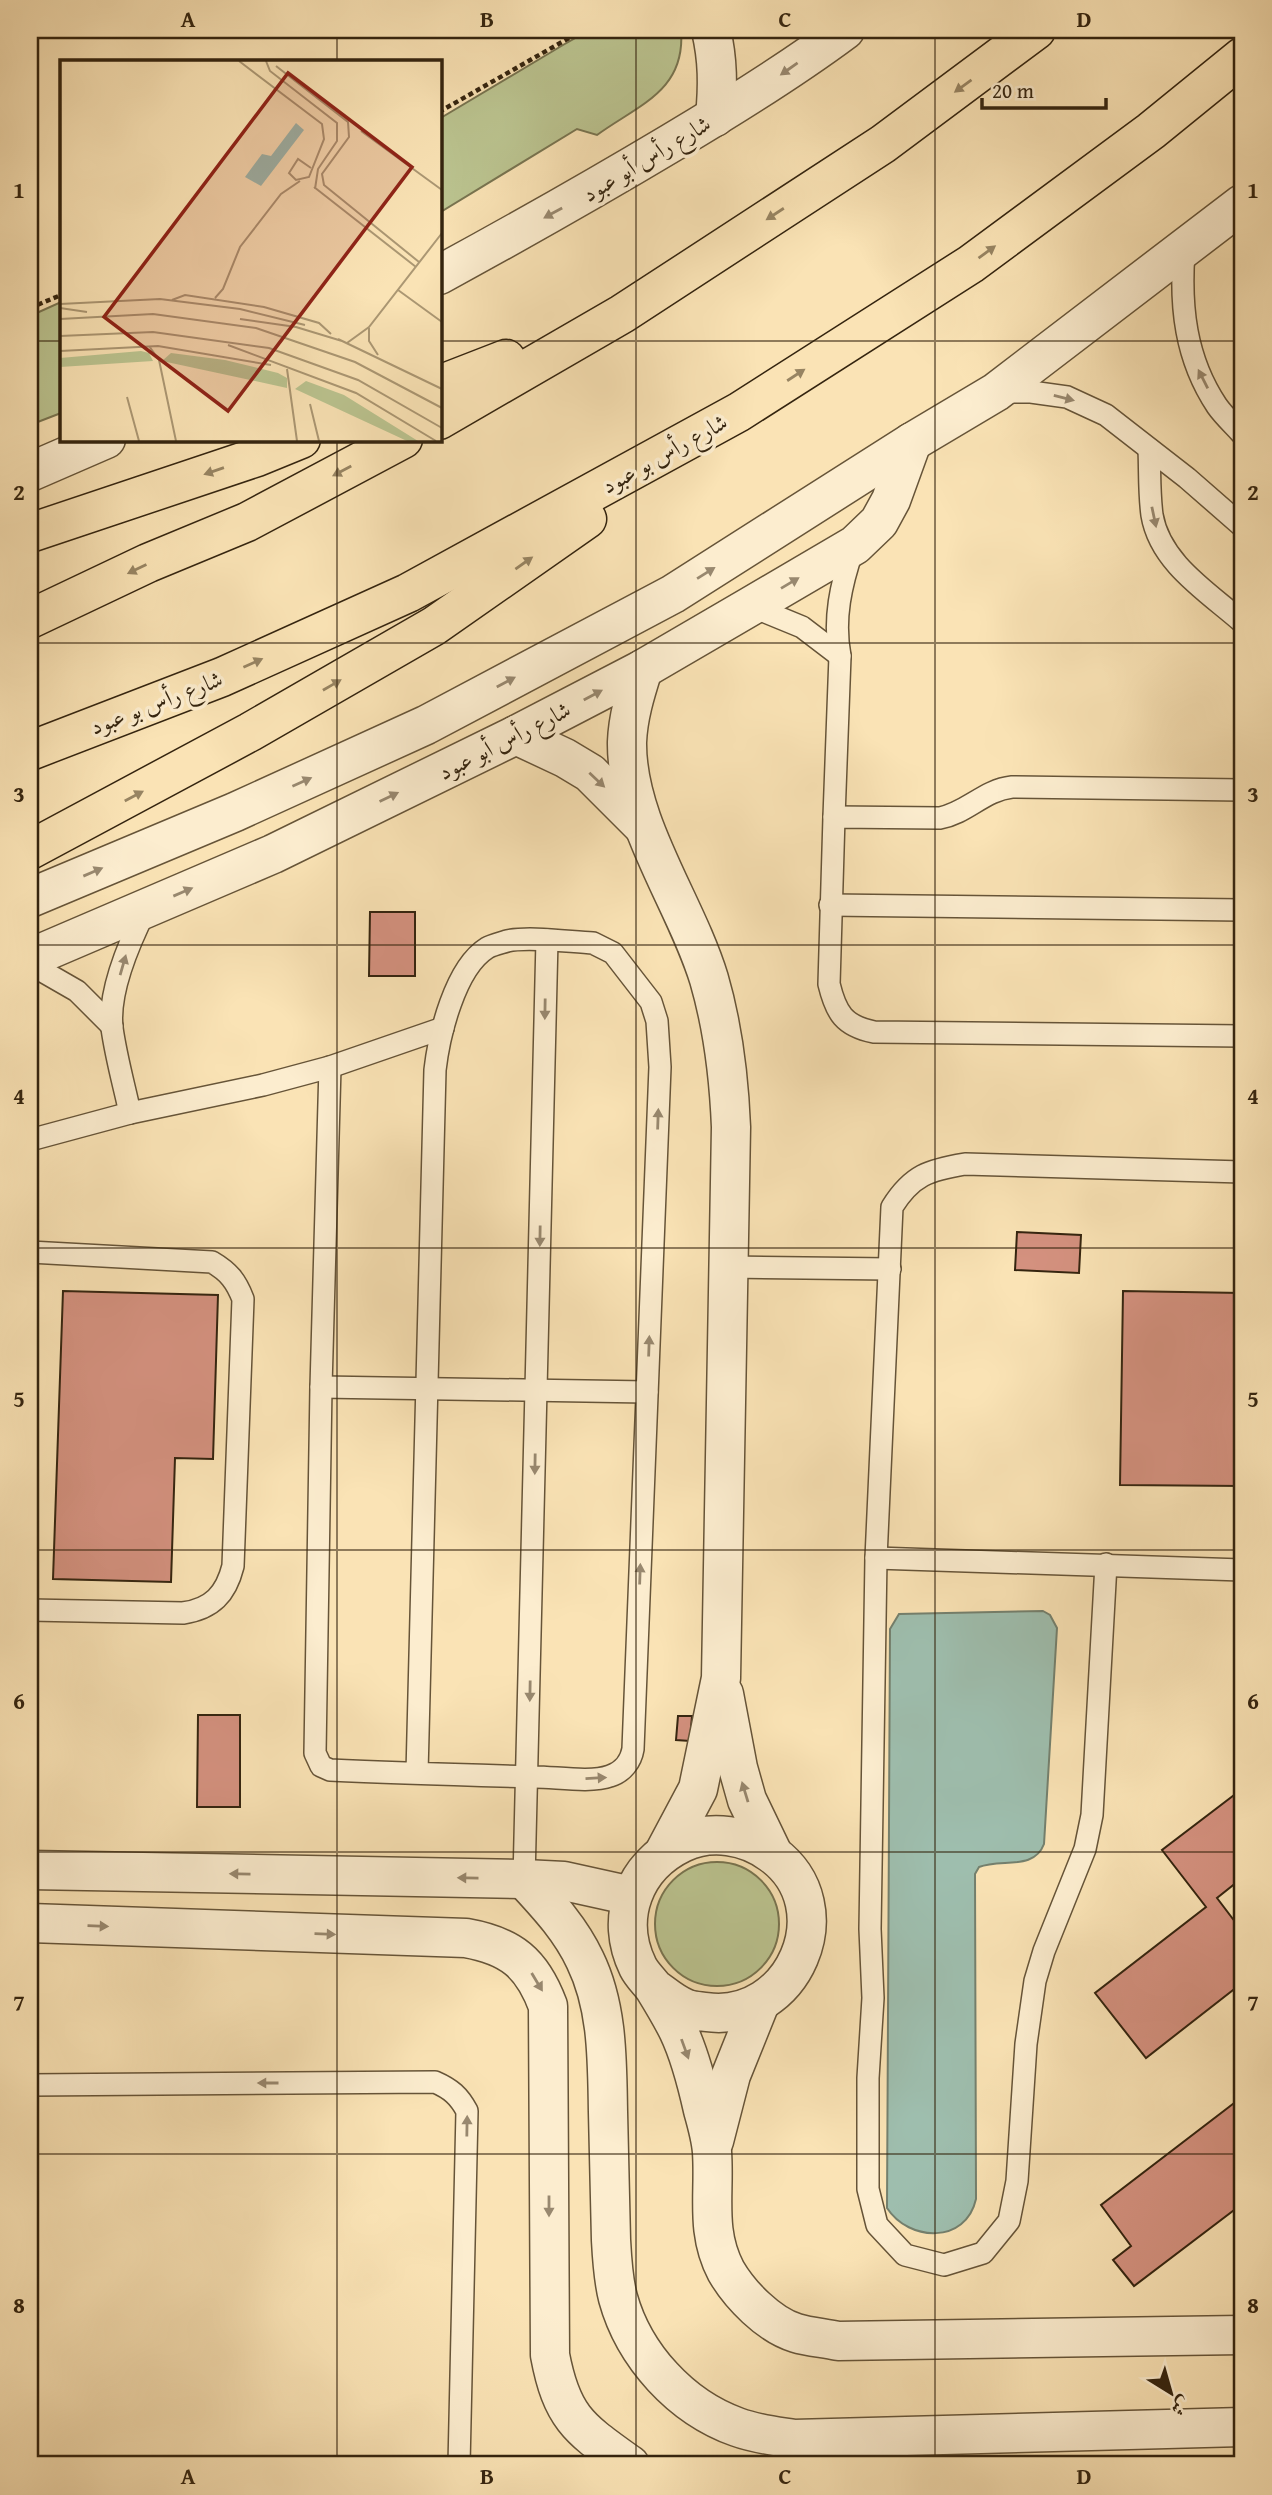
<svg xmlns="http://www.w3.org/2000/svg" width="1272" height="2495" font-family="'Gentium Book Plus',Amiri,serif">
	<style>
		.green { fill: #bbc490; stroke: #787450; stroke-width: 2 }
		.water { fill: #9ebeae; stroke: #74806e; stroke-width: 2 }
		.building { fill: #d4917f; stroke: #34240f; stroke-width: 2 }
		.lines { fill: none; stroke-linecap: round; stroke-linejoin: round }
		.service-casing { stroke: #665438; stroke-width: 24 }
		.minor-casing { stroke: #665438; stroke-width: 41 }
		.tertiary-casing { stroke: #665438; stroke-width: 41 }
		.motorway-casing { stroke: #34240f; stroke-width: 41 }
		.path { stroke: #34240f; stroke-width: 4.5; stroke-dasharray: 5 3.5; stroke-linecap: butt }
		.service { stroke: #fcedcf; stroke-width: 21 }
		.minor { stroke: #fcedcf; stroke-width: 38 }
		.tertiary { stroke: #fcedcf; stroke-width: 38 }
		.motorway { stroke: #fae3b5; stroke-width: 38 }
		.oneway { fill: #98886f }
		.oneway2 { fill: #978462 }
		.grid { fill: none; stroke: #34240f; stroke-width: 2; stroke-opacity: 0.55 }
		.labels { text-anchor: middle; dominant-baseline: central; stroke-width: 7; stroke-linejoin: round; paint-order: stroke }
		.street-label { font-size: 23px; fill: #34240f; stroke: #fcedcf }
		.inset-road { fill: none; stroke: #ab9773; stroke-width: 2 }
		.view { fill: #8f2418; fill-opacity: 0.15; stroke: #8f2418; stroke-width: 3.5 }
		.inset-edge { fill: none; stroke: #34240f; stroke-width: 3.5 }
		.neatline { fill: none; stroke: #34240f; stroke-width: 2.5 }
		.grid-label { font-size: 23px; text-anchor: middle; font-weight: bold; fill: #34240f }
	</style>
	<rect width="100%" height="100%" fill="#fae3b5"/>
	<filter id="stains"><feTurbulence type="fractalNoise" baseFrequency=".00286" numOctaves="4"/><feColorMatrix values="0 0 0 0 .2 0 0 0 0 .09 0 0 0 0 .02 0 0 0 .5 -.17"/></filter>
	<radialGradient id="worn" r=".72"><stop offset=".6" stop-color="#630" stop-opacity="0"/><stop offset="1" stop-color="#630" stop-opacity=".3"/></radialGradient>
	<!-- green -->
	<g class="green">
		<path d="M600,30h81c5,61 -43,75 -84,105l-20,-6 -138,84v-94l124,-74 16,-9z"/>
		<polygon points="61,302 61,413 30,425 30,316"/>
		<circle cx="717" cy="1924" r="62"/>
	</g>
	<!-- water -->
	<path class="water" d="M1043,1611l7,4 7,13 -13,216c-10,27 -43,14 -65,23l-4,7 1,325c-10,45 -67,43 -89,9l3,-579 9,-15z"/>
	<!-- building -->
	<g class="building">
		<polygon points="370,912 415,912 415,976 369,976"/>
		<polygon points="1017,1232 1081,1235 1079,1273 1015,1270"/>
		<polygon points="63,1291 218,1295 213,1459 175,1458 171,1582 53,1579"/>
		<polygon points="1123,1291 1242,1293 1242,1486 1120,1485"/>
		<polygon points="198,1715 240,1715 240,1807 197,1807"/>
		<polygon points="678,1716 692,1716 690,1741 676,1740"/>
		<polygon points="1242,1789 1242,1878 1217,1898 1242,1931 1242,1983 1146,2058 1095,1993 1206,1907 1162,1850"/>
		<polygon points="1242,2097 1242,2204 1134,2286 1113,2260 1131,2246 1101,2205"/>
	</g>
	<g class="lines">
		<!-- service casing -->
		<g class="service-casing">
			<g id="service">
				<path d="M1184,251c-4,55 1,107 33,155 7,10 17,19 25,28"/>
				<polyline points="998,392 1031,392 1067,397 1106,415 1187,478 1242,526"/>
				<path d="M1149,449c1,22 0,44 3,66 8,48 56,77 90,107"/>
				<polyline points="751,606 802,627 840,656"/>
				<path d="M1242,790l-230,-3c-28,3 -45,26 -72,31l-106,-1 -5,167c7,29 15,42 45,48l368,4"/>
				<path d="M834,817l6,-161c-7,-37 1,-72 13,-107"/>
				<polyline points="830,905 1242,910"/>
				<polyline points="30,964 77,991 112,1026"/>
				<path d="M330,1067l-9,320 -6,366 6,13 9,4c68,3 137,5 205,7 21,0 56,6 75,-1 13,-4 21,-15 23,-27l27,-682 -3,-46 -6,-19 -38,-49 -20,-10c-23,-1 -64,-7 -86,-2 -6,2 -15,4 -20,7 -32,20 -48,87 -52,122l-18,703"/>
				<path d="M130,1113c-6,-28 -14,-56 -18,-85 -4,-36 18,-87 34,-119"/>
				<polyline points="30,1140 130,1113 263,1085 330,1067 443,1028"/>
				<path d="M30,1252l182,10c17,10 24,19 31,37l-10,267c-7,28 -21,43 -50,47l-153,-3"/>
				<polyline points="729,1267 890,1269"/>
				<polyline points="321,1387 647,1392"/>
				<polyline points="876,1558 1242,1570"/>
				<path d="M1106,1564l-14,251 -7,34 -41,102 -9,30 -9,63 -9,137 -8,40 -26,32 -39,12 -39,-10 -28,-30 -9,-36v-111l5,-80 -3,-69 6,-371 16,-351c20,-32 37,-37 73,-43l277,8"/>
				<polyline points="524,1879 547,940"/>
				<path d="M30,2085l405,-3c16,7 24,14 32,29l-8,354"/>
			</g>
		</g>
		<!-- minor casing -->
		<g class="minor-casing">
			<g id="minor">
				<path d="M711,30c7,30 7,56 4,87"/>
				<path d="M643,669c-8,25 -15,48 -16,73 -1,81 59,161 82,237 14,48 20,99 22,148l-10,551 -23,111 -33,62"/>
				<polyline points="516,735 565,758 590,773 642,825"/>
				<polyline points="30,958 273,854 516,735 643,669 751,606 855,545 879,522 891,500 912,442"/>
				<polyline points="724,1694 738,1768 747,1800 773,1854"/>
				<polyline points="30,1870 524,1879 564,1881 632,1896"/>
				<path d="M524,1879c23,25 46,49 61,81 23,47 22,100 23,152 1,42 2,85 3,128 1,19 2,39 7,58 16,58 63,109 119,129 19,7 38,9 57,12l448,-12"/>
				<path d="M30,1923l436,15c45,8 66,25 82,68l2,349c12,64 30,74 80,110"/>
				<path d="M654,1988c10,7 20,16 31,20 6,3 14,3 21,4 87,12 139,-105 66,-158 -25,-19 -61,-25 -90,-11 -48,23 -68,75 -44,124 4,8 11,14 16,21 8,13 17,28 24,42 12,25 19,53 25,80 4,14 8,28 9,42 3,42 -7,79 14,119 14,24 43,54 70,62 13,4 28,5 42,8l404,-6"/>
				<polyline points="714,2141 731,2075 760,2003"/>
			</g>
		</g>
		<!-- tertiary casing -->
		<g class="tertiary-casing">
			<g id="tertiary">
				<path d="M439,275c79,-43 155,-86 232,-132 59,-35 119,-72 174,-113"/>
				<polyline points="30,472 106,439"/>
				<polyline points="30,898 235,812 426,725 673,594 912,442 996,392 1242,204"/>
			</g>
		</g>
		<!-- motorway casing -->
		<g class="motorway-casing">
			<g id="motorway">
				<polyline points="439,385 506,359"/>
				<polyline points="439,420 622,314 883,144 1036,30"/>
				<polyline points="30,533 257,457 301,439"/>
				<polyline points="30,619 148,563 247,522 403,439"/>
				<polyline points="30,751 222,677 408,593 739,412 971,264 1151,131 1242,57"/>
				<polyline points="30,850 250,732 434,626 587,519"/>
			</g>
		</g>
		<!-- path -->
		<g class="path">
			<polyline points="439,112 583,30"/>
			<polyline points="30,308 61,295"/>
		</g>
		<!-- service -->
		<use href="#service" class="service"/>
		<!-- minor -->
		<use href="#minor" class="minor"/>
		<!-- tertiary -->
		<use href="#tertiary" class="tertiary"/>
		<!-- motorway -->
		<use href="#motorway" class="motorway"/>
	</g>
	<!-- one-way arrows -->
	<defs><path id="oneway-solid" d="M-6-.8H1V-3.2L6.5 0L1 3.2V.8H-6Z" transform="scale(1.75)"/></defs>
	<g class="oneway">
		<use href="#oneway-solid" transform="translate(789 69) rotate(145)"/>
		<use href="#oneway-solid" transform="translate(553 213) rotate(151)"/>
		<use href="#oneway-solid" transform="translate(1203 379) rotate(-117)"/>
		<use href="#oneway-solid" transform="translate(1064 398) rotate(14)"/>
		<use href="#oneway-solid" transform="translate(1154 517) rotate(78)"/>
		<use href="#oneway-solid" transform="translate(706 573) rotate(-32)"/>
		<use href="#oneway-solid" transform="translate(790 583) rotate(-31)"/>
		<use href="#oneway-solid" transform="translate(506 682) rotate(-28)"/>
		<use href="#oneway-solid" transform="translate(593 695) rotate(-28)"/>
		<use href="#oneway-solid" transform="translate(597 780) rotate(43)"/>
		<use href="#oneway-solid" transform="translate(302 782) rotate(-24)"/>
		<use href="#oneway-solid" transform="translate(389 797) rotate(-26)"/>
		<use href="#oneway-solid" transform="translate(93 872) rotate(-23)"/>
		<use href="#oneway-solid" transform="translate(183 892) rotate(-23)"/>
		<use href="#oneway-solid" transform="translate(123 965) rotate(-74)"/>
		<use href="#oneway-solid" transform="translate(545 1009) rotate(91)"/>
		<use href="#oneway-solid" transform="translate(658 1119) rotate(-88)"/>
		<use href="#oneway-solid" transform="translate(540 1236) rotate(91)"/>
		<use href="#oneway-solid" transform="translate(649 1346) rotate(-88)"/>
		<use href="#oneway-solid" transform="translate(535 1464) rotate(91)"/>
		<use href="#oneway-solid" transform="translate(640 1574) rotate(-88)"/>
		<use href="#oneway-solid" transform="translate(530 1691) rotate(91)"/>
		<use href="#oneway-solid" transform="translate(596 1778) rotate(-3)"/>
		<use href="#oneway-solid" transform="translate(745 1792) rotate(-107)"/>
		<use href="#oneway-solid" transform="translate(240 1874) rotate(-179)"/>
		<use href="#oneway-solid" transform="translate(468 1878) rotate(-179)"/>
		<use href="#oneway-solid" transform="translate(98 1926) rotate(2)"/>
		<use href="#oneway-solid" transform="translate(325 1934) rotate(2)"/>
		<use href="#oneway-solid" transform="translate(537 1982) rotate(59)"/>
		<use href="#oneway-solid" transform="translate(685 2049) rotate(70)"/>
		<use href="#oneway-solid" transform="translate(268 2083) rotate(180)"/>
		<use href="#oneway-solid" transform="translate(467 2126) rotate(-89)"/>
		<use href="#oneway-solid" transform="translate(549 2206) rotate(90)"/>
	</g>
	<g class="oneway2">
		<use href="#oneway-solid" transform="translate(963 86) rotate(144)"/>
		<use href="#oneway-solid" transform="translate(775 214) rotate(147)"/>
		<use href="#oneway-solid" transform="translate(987 252) rotate(-36)"/>
		<use href="#oneway-solid" transform="translate(796 375) rotate(-33)"/>
		<use href="#oneway-solid" transform="translate(214 471) rotate(161)"/>
		<use href="#oneway-solid" transform="translate(342 471) rotate(152)"/>
		<use href="#oneway-solid" transform="translate(524 563) rotate(-35)"/>
		<use href="#oneway-solid" transform="translate(137 569) rotate(154)"/>
		<use href="#oneway-solid" transform="translate(253 663) rotate(-24)"/>
		<use href="#oneway-solid" transform="translate(332 685) rotate(-30)"/>
		<use href="#oneway-solid" transform="translate(134 796) rotate(-28)"/>
	</g>
	<!-- grid -->
	<path class="grid" d="M337,30v31M636,30v2435M935,30v2435M30,341h31M439,341h803M337,439v2026M30,643h1212M30,945h1212M30,1248h1212M30,1550h1212M30,1852h1212M30,2154h1212"/>
	<g class="labels">
		<!-- street labels -->
		<g class="street-label">
			<text transform="translate(646 158) rotate(-31)">شارع رأس أبو عبود</text>
			<text transform="translate(664 453) rotate(-29)">شارع رأس بو عبود</text>
			<text transform="translate(156 702) rotate(-21)">شارع رأس بو عبود</text>
			<text transform="translate(504 740) rotate(-27)">شارع رأس أبو عبود</text>
		</g>
	</g>
	<!-- overview -->
	<g transform="translate(60 60)">
		<rect width="382" height="382" fill="#fae3b5"/>
		<path d="M81,291l8,2 4,8 -93,6v-9zM111,293l54,7 53,13 9,5v10l-125,-27zM246,321l38,14 74,46h-11l-112,-52z" fill="#bbc490"/>
		<path d="M236,63l8,7 -43,56 -16,-9 17,-23 9,2z" fill="#9ebeae"/>
		<path class="inset-road" d="M179,1l83,63 2,15 -15,38 -13,3 -7,-7 9,-14 13,9M206,1l4,10 67,52v18l-19,28 -3,20M216,6l72,56 1,15 -27,37 2,11 95,77M301,71l81,59M254,127l102,80M338,230l44,32M155,238l8,-9 17,-42 41,-53 19,-13M112,240l13,-5 79,12 55,16 12,11M0,244l100,-5 80,10 65,16M0,248l27,4M0,259l93,-5 103,14 99,34 87,46M180,259l56,8 46,14M309,268v13l9,14M0,276l93,-4 116,16 89,32 84,48M278,279l104,50M287,283l22,-16 73,-94M168,285l128,48 80,48M89,286l10,14 17,81M0,291l98,-5 113,19M227,309l10,72M67,337l12,44M250,344l9,37"/>
		<path class="view" d="M228,13l124,94 -184,244 -124,-94z"/>
		<rect width="382" height="382" class="inset-edge"/>
	</g>
	<!-- margin -->
	<rect width="1272" height="2495" fill="none" stroke="#fae3b5" stroke-width="77"/>
	<!-- north arrow -->
	<g transform="translate(1171 2393) rotate(143)" stroke="#fcedcf" stroke-width="5" paint-order="stroke">
	<path d="M0-5L12 26L0 18L-12 26Z" fill="#34240f"/>
	<text y="-10" font-size="19" font-weight="bold" text-anchor="middle" fill="#34240f">ش</text>
	</g>
	<!-- scale -->
	<path d="M982 98v10h124v-10" fill="none" stroke="#34240f" stroke-width="3.5"/>
	<text x="992" y="98" font-size="21" fill="#34240f" stroke="#fcedcf" stroke-width="5" paint-order="stroke">20 m</text>
	<rect x="38" y="38" width="1196" height="2418" class="neatline"/>
	<g class="grid-label">
		<text x="188" y="27">A</text>
		<text x="487" y="27">B</text>
		<text x="785" y="27">C</text>
		<text x="1084" y="27">D</text>
		<text x="19" y="198">1</text>
		<text x="1253" y="198">1</text>
		<text x="19" y="500">2</text>
		<text x="1253" y="500">2</text>
		<text x="19" y="802">3</text>
		<text x="1253" y="802">3</text>
		<text x="19" y="1104">4</text>
		<text x="1253" y="1104">4</text>
		<text x="19" y="1407">5</text>
		<text x="1253" y="1407">5</text>
		<text x="19" y="1709">6</text>
		<text x="1253" y="1709">6</text>
		<text x="19" y="2011">7</text>
		<text x="1253" y="2011">7</text>
		<text x="19" y="2313">8</text>
		<text x="1253" y="2313">8</text>
		<text x="188" y="2484">A</text>
		<text x="487" y="2484">B</text>
		<text x="785" y="2484">C</text>
		<text x="1084" y="2484">D</text>
	</g>
	<rect width="100%" height="100%" filter="url(#stains)"/>
	<rect width="100%" height="100%" fill="url(#worn)"/>
</svg>
